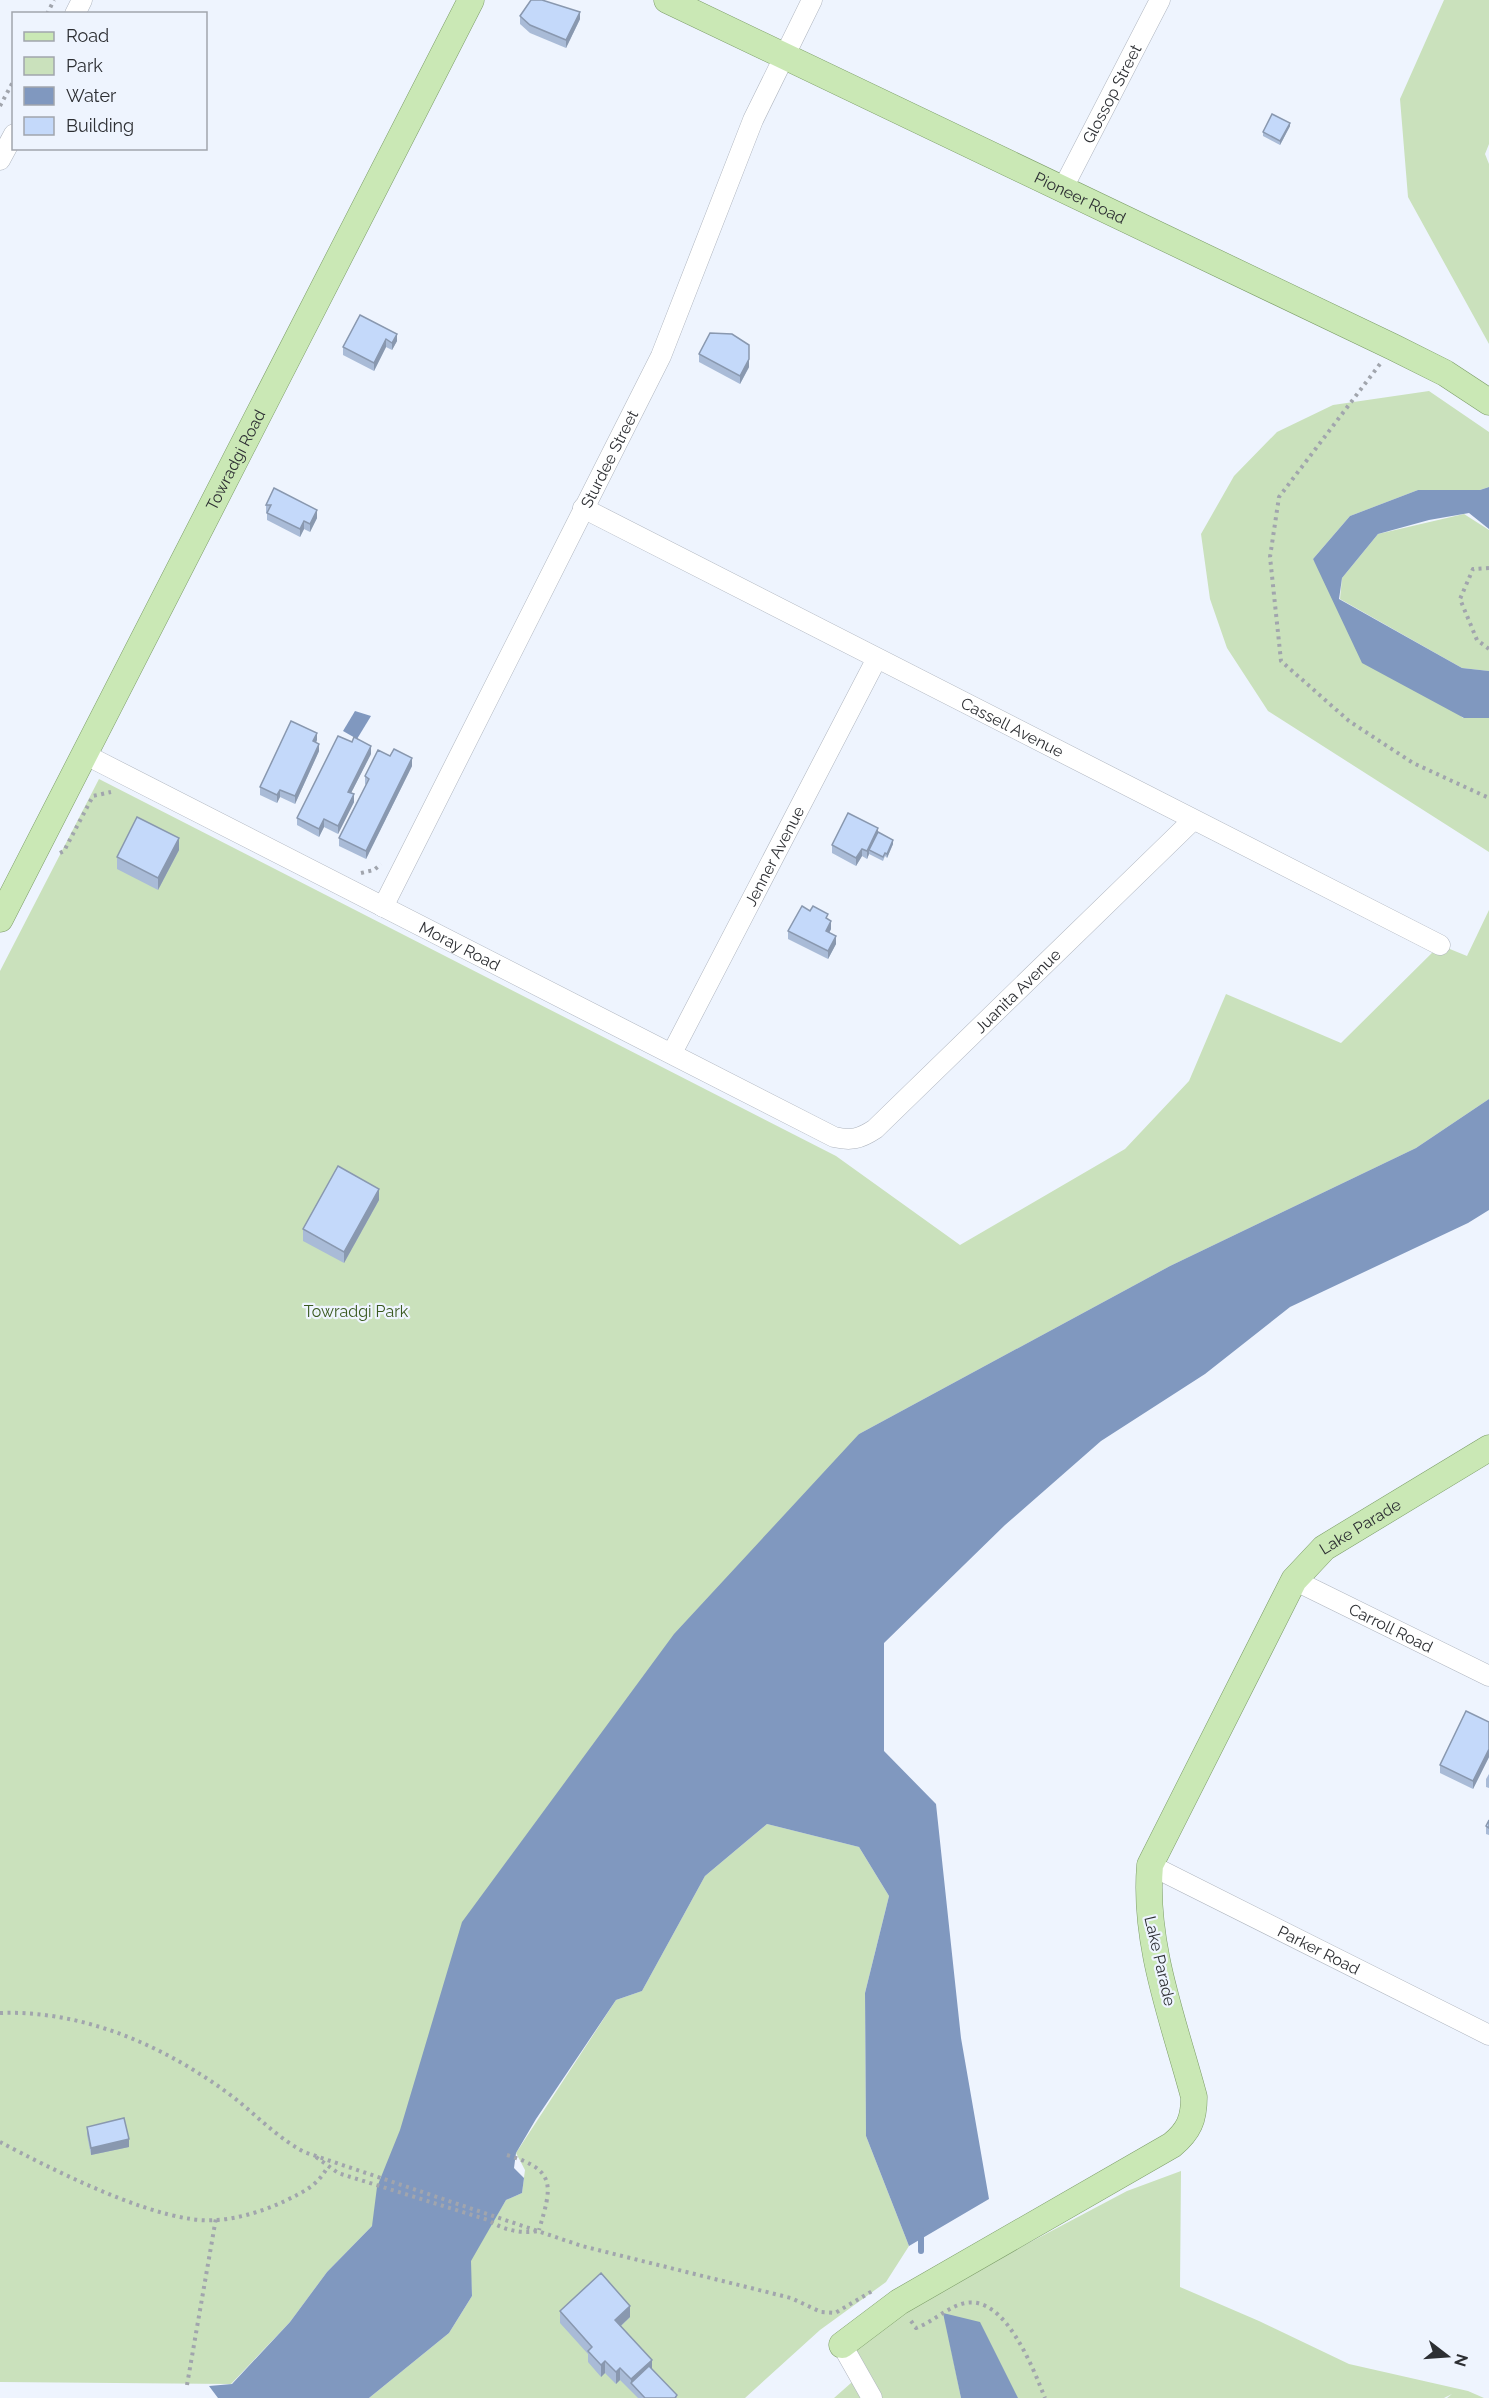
<svg xmlns="http://www.w3.org/2000/svg" width="1489" height="2398" font-family="Raleway,sans-serif">
	<style>
		.green { fill: #cae1bc }
		.water { fill: #8098bf }
		.lines { fill: none; stroke-linecap: round; stroke-linejoin: round }
		.stream { stroke: #8098bf; stroke-width: 6 }
		.minor-casing { stroke: #afb5bf; stroke-width: 21 }
		.major-casing { stroke: #7c9d68; stroke-width: 27 }
		.path { stroke: #a1a5ad; stroke-width: 4; stroke-dasharray: 3 4.5; stroke-linecap: butt }
		.minor { stroke: #fff; stroke-width: 20 }
		.major { stroke: #cae8b5; stroke-width: 26 }
		.wall { fill: #a9bbd7 }
		.shaded-wall { fill: #8998af }
		.building { fill: #c4d9fa; stroke: #8998af; stroke-width: 1.5 }
		.labels { text-anchor: middle; dominant-baseline: central; stroke-width: 4.5; stroke-linejoin: round; paint-order: stroke }
		.street-label { font-size: 16px; fill: #2d2f33; stroke: #eef4fe }
		.park-label { font-size: 16px; fill: #3a5a20; stroke: #eef4fe }
	</style>
	<rect width="100%" height="100%" fill="#eef4fe"/>
	<!-- green -->
	<g class="green">
		<polygon points="1444,0 1489,0 1489,144 1485,154 1489,164 1489,344 1408,197 1400,99"/>
		<polygon points="1429,391 1489,432 1489,487 1480,490 1418,490 1350,516 1313,559 1338,604 1463,718 1489,718 1489,852 1268,711 1227,648 1210,599 1201,534 1234,476 1277,432 1333,405"/>
		<polygon points="1464,514 1489,530 1489,671 1462,668 1340,599 1342,578 1378,534"/>
		<polygon points="99,779 836,1156 960,1245 1125,1149 1189,1081 1226,994 1341,1043 1440,945 1467,956 1489,910 1489,1099 1416,1148 1170,1266 859,1434 372,2226 327,2272 290,2322 231,2384 0,2382 0,971"/>
		<polygon points="767,1824 859,1847 889,1896 865,1993 866,2136 909,2246 886,2282 820,2330 745,2398 369,2398 449,2333 472,2296 470,2261 506,2200 522,2193 525,2170 516,2153 616,2000 642,1991 705,1876"/>
		<polygon points="1181,2171 1180,2287 1259,2321 1349,2364 1468,2391 1484,2398 1447,2398 1452,2394 1444,2398 1016,2398 944,2313 961,2398 834,2398 851,2383 857,2334 1127,2191"/>
	</g>
	<!-- water -->
	<g class="water">
		<polygon points="1489,487 1489,529 1469,513 1429,520 1378,534 1342,578 1339,599 1462,668 1489,671 1489,718 1464,718 1362,663 1313,559 1350,516 1418,490 1480,490"/>
		<polygon points="355,711 371,716 357,739 343,731"/>
		<polygon points="1489,1099 1489,1210 1468,1223 1290,1307 1205,1374 1101,1441 1005,1525 884,1643 884,1751 936,1804 961,2038 989,2199 909,2246 866,2136 865,1993 889,1896 859,1847 767,1824 705,1876 642,1991 616,2000 536,2119 516,2153 514,2168 524,2178 522,2193 506,2200 471,2261 472,2296 449,2333 369,2398 218,2398 209,2386 232,2384 290,2322 327,2272 372,2226 377,2187 400,2130 462,1922 674,1634 859,1434 1170,1266 1416,1148"/>
		<polygon points="943,2313 980,2322 1018,2398 961,2398"/>
	</g>
	<g class="lines">
		<!-- stream -->
		<polyline class="stream" points="921,2231 921,2251"/>
		<!-- minor casing -->
		<g class="minor-casing">
			<g id="minor">
				<polyline points="75,14 82,0"/>
				<polyline points="0,160 14,134"/>
				<path id="s1" d="M1063,188l97,-188"/>
				<path id="s2" d="M583,508l857,437"/>
				<path id="s3" d="M84,754l750,383c17,4 26,2 41,-8l318,-309"/>
				<path id="s4" d="M383,907l278,-551 92,-236 59,-120"/>
				<path id="s5" d="M672,1053l204,-393"/>
				<path id="s6" d="M1294,1580l195,96"/>
				<path id="s7" d="M1150,1865l339,170"/>
				<polyline points="842,2345 872,2398"/>
			</g>
		</g>
		<!-- major casing -->
		<g class="major-casing">
			<g id="major">
				<path id="s8" d="M667,0l726,347 52,26 44,29"/>
				<path id="s9" d="M0,919l471,-919"/>
				<path id="s10" d="M842,2345l57,-43 273,-157c17,-14 22,-26 22,-48 -20,-75 -51,-153 -44,-232l144,-285 30,-32 165,-100"/>
			</g>
		</g>
		<!-- path -->
		<g class="path">
			<polyline points="47,14 54,0"/>
			<polyline points="0,106 14,80"/>
			<polyline points="1380,364 1279,497 1270,557 1281,661 1349,721 1413,763 1489,798"/>
			<polyline points="1489,568 1473,569 1460,599 1477,640 1489,649"/>
			<polyline points="60,853 64,851 93,796 111,792"/>
			<polyline points="361,873 374,870 381,864"/>
			<path d="M0,2013c81,-3 160,31 225,78 28,20 48,44 79,61l278,94 209,52 30,14 14,1 39,-23"/>
			<path d="M0,2142c51,27 135,69 191,77 31,5 66,-5 94,-18 18,-9 32,-15 42,-33"/>
			<path d="M507,2155c50,15 45,31 32,75"/>
			<path d="M316,2157l22,16 150,47c16,10 32,14 50,11"/>
			<path d="M911,2321l5,7c17,-6 31,-21 49,-25 40,-8 68,65 80,95"/>
			<polyline points="187,2385 216,2218"/>
		</g>
		<!-- minor -->
		<use href="#minor" class="minor"/>
		<!-- major -->
		<use href="#major" class="major"/>
	</g>
	<!-- wall -->
	<g class="wall">
		<polygon points="520,16 580,19 566,48 530,33 520,24"/>
		<polygon points="1290,126 1280,145 1263,136 1263,132"/>
		<polygon points="360,315 397,341 392,350 386,347 374,371 343,355 343,347"/>
		<polygon points="699,354 749,367 740,384 699,362"/>
		<polygon points="274,488 317,518 310,532 304,529 300,537 267,520 267,513 266,513 266,505"/>
		<polygon points="317,740 316,742 319,751 295,804 280,797 277,803 260,795 260,787"/>
		<polygon points="371,754 351,793 354,802 338,834 324,827 319,837 297,825 297,818"/>
		<polygon points="390,756 412,766 366,859 339,846 339,838 366,785 365,784 365,776"/>
		<polygon points="878,832 893,844 887,858 885,856 883,861 869,854 867,859 862,856 856,866 832,853 832,845"/>
		<polygon points="179,850 158,890 117,869 117,857"/>
		<polygon points="828,919 831,929 829,933 836,944 828,959 788,939 788,931"/>
		<polygon points="379,1200 344,1263 303,1241 303,1229"/>
		<polygon points="1489,1722 1489,1757 1473,1789 1440,1773 1440,1765"/>
		<polygon points="1489,1774 1489,1788 1486,1787 1486,1779"/>
		<polygon points="1489,1820 1489,1835 1486,1834 1486,1826"/>
		<polygon points="87,2127 129,2147 91,2155 87,2135"/>
		<polygon points="560,2311 630,2317 621,2326 652,2369 677,2398 638,2398 620,2380 616,2384 605,2373 601,2377 588,2362 588,2354 560,2323"/>
	</g>
	<!-- shaded-wall -->
	<g class="shaded-wall">
		<polygon points="580,12 580,19 566,48 566,40"/>
		<polygon points="1290,123 1290,126 1280,145 1280,141"/>
		<polygon points="397,334 397,341 392,350 392,343"/>
		<polygon points="386,339 386,347 374,371 374,363"/>
		<polygon points="749,359 749,367 740,384 740,376"/>
		<polygon points="317,510 317,518 310,532 310,524"/>
		<polygon points="304,521 304,529 300,537 300,529"/>
		<polygon points="317,733 317,740 313,749 313,741"/>
		<polygon points="319,744 319,751 295,804 295,796"/>
		<polygon points="371,746 371,754 348,799 348,792"/>
		<polygon points="412,758 412,766 366,859 366,851"/>
		<polygon points="280,790 280,797 277,803 277,795"/>
		<polygon points="354,794 354,802 338,834 338,826"/>
		<polygon points="324,819 324,827 319,837 319,829"/>
		<polygon points="878,828 878,836 869,850 869,854 867,859 867,851"/>
		<polygon points="179,838 179,850 158,890 158,878"/>
		<polygon points="893,840 893,844 887,858 887,854"/>
		<polygon points="862,849 862,856 856,866 856,858"/>
		<polygon points="831,921 831,929 826,939 826,931"/>
		<polygon points="836,936 836,944 828,959 828,951"/>
		<polygon points="379,1189 379,1200 344,1263 344,1252"/>
		<polygon points="1489,1749 1489,1757 1473,1789 1473,1781"/>
		<polygon points="129,2139 129,2147 91,2155 91,2148"/>
		<polygon points="630,2306 630,2317 615,2331 615,2320"/>
		<polygon points="652,2360 652,2371 631,2383 631,2391 631,2379"/>
		<polygon points="605,2361 605,2373 601,2377 601,2365"/>
		<polygon points="620,2368 620,2380 616,2384 616,2372"/>
	</g>
	<!-- building -->
	<g class="building">
		<polygon points="531,0 542,0 580,12 566,40 530,25 520,16"/>
		<polygon points="1272,114 1290,123 1280,141 1263,132"/>
		<polygon points="360,315 397,334 392,343 386,339 374,363 343,347"/>
		<polygon points="710,333 732,334 749,345 749,359 740,376 699,354"/>
		<polygon points="274,488 317,510 310,524 304,521 300,529 267,513 271,505 266,505"/>
		<polygon points="291,721 317,733 313,741 319,744 295,796 280,790 277,795 260,787"/>
		<polygon points="338,736 352,742 354,737 371,746 348,792 354,794 338,826 324,819 319,829 297,818"/>
		<polygon points="394,749 412,758 366,851 339,838 369,779 365,776 378,750 390,756"/>
		<polygon points="848,813 878,828 867,851 862,849 856,858 832,845"/>
		<polygon points="137,817 179,838 158,878 117,857"/>
		<polygon points="878,832 893,840 887,854 885,853 883,857 869,850"/>
		<polygon points="802,906 810,911 813,906 828,914 826,918 831,921 826,931 836,936 828,951 788,931"/>
		<polygon points="338,1166 379,1189 344,1252 303,1229"/>
		<polygon points="1466,1711 1489,1722 1489,1749 1473,1781 1440,1765"/>
		<polygon points="1489,1820 1489,1828 1486,1826"/>
		<polygon points="124,2118 129,2139 91,2148 87,2127"/>
		<polygon points="601,2273 630,2306 615,2320 652,2360 631,2379 620,2368 616,2372 605,2361 601,2365 588,2351 592,2347 560,2311"/>
		<polygon points="649,2366 677,2395 675,2398 645,2398 631,2383"/>
	</g>
	<g class="labels">
		<!-- street labels -->
		<g class="street-label">
			<text stroke="none"><textPath href="#s1" startOffset="106">Glossop Street</textPath></text>
			<text stroke="none"><textPath href="#s8" startOffset="458">Pioneer Road</textPath></text>
			<text stroke="none"><textPath href="#s4" startOffset="502">Sturdee Street</textPath></text>
			<text stroke="none"><textPath href="#s9" startOffset="516">Towradgi Road</textPath></text>
			<text stroke="none"><textPath href="#s2" startOffset="482">Cassell Avenue</textPath></text>
			<text stroke="none"><textPath href="#s5" startOffset="222">Jenner Avenue</textPath></text>
			<text stroke="none"><textPath href="#s3" startOffset="422">Moray Road</textPath></text>
			<text stroke="none"><textPath href="#s3" startOffset="1084">Juanita Avenue</textPath></text>
			<text stroke="none"><textPath href="#s10" startOffset="1084">Lake Parade</textPath></text>
			<text stroke="none"><textPath href="#s6" startOffset="108">Carroll Road</textPath></text>
			<text stroke="none"><textPath href="#s7" startOffset="189">Parker Road</textPath></text>
			<text transform="translate(1160 1961) rotate(77)">Lake Parade</text>
		</g>
		<!-- park labels -->
		<g class="park-label">
			<text x="356" y="1311">Towradgi Park</text>
		</g>
	</g>
	<!-- legend -->
	<rect x="12" y="12" width="195" height="138" fill="#eef4fe" stroke="#a1a5ad" stroke-width="1.5"/>
	<rect x="24" y="32" width="30" height="9" fill="#cae8b5" stroke="#a1a5ad" stroke-width="1.5"/>
	<text x="66" y="42" font-size="18" fill="#2d2f33">Road</text>
	<rect x="24" y="57" width="30" height="18" fill="#cae1bc" stroke="#a1a5ad" stroke-width="1.5"/>
	<text x="66" y="72" font-size="18" fill="#2d2f33">Park</text>
	<rect x="24" y="87" width="30" height="18" fill="#8098bf" stroke="#a1a5ad" stroke-width="1.5"/>
	<text x="66" y="102" font-size="18" fill="#2d2f33">Water</text>
	<rect x="24" y="117" width="30" height="18" fill="#c4d9fa" stroke="#a1a5ad" stroke-width="1.5"/>
	<text x="66" y="132" font-size="18" fill="#2d2f33">Building</text>
	<!-- north arrow -->
	<g transform="translate(1447 2356) rotate(107)" stroke="#eef4fe" stroke-width="4.5" paint-order="stroke">
	<path d="M0-4.5L10 22L0 15L-10 22Z" fill="#2d2f33"/>
	<text y="-9" font-size="16" font-weight="bold" text-anchor="middle" fill="#2d2f33">N</text>
	</g>
</svg>
